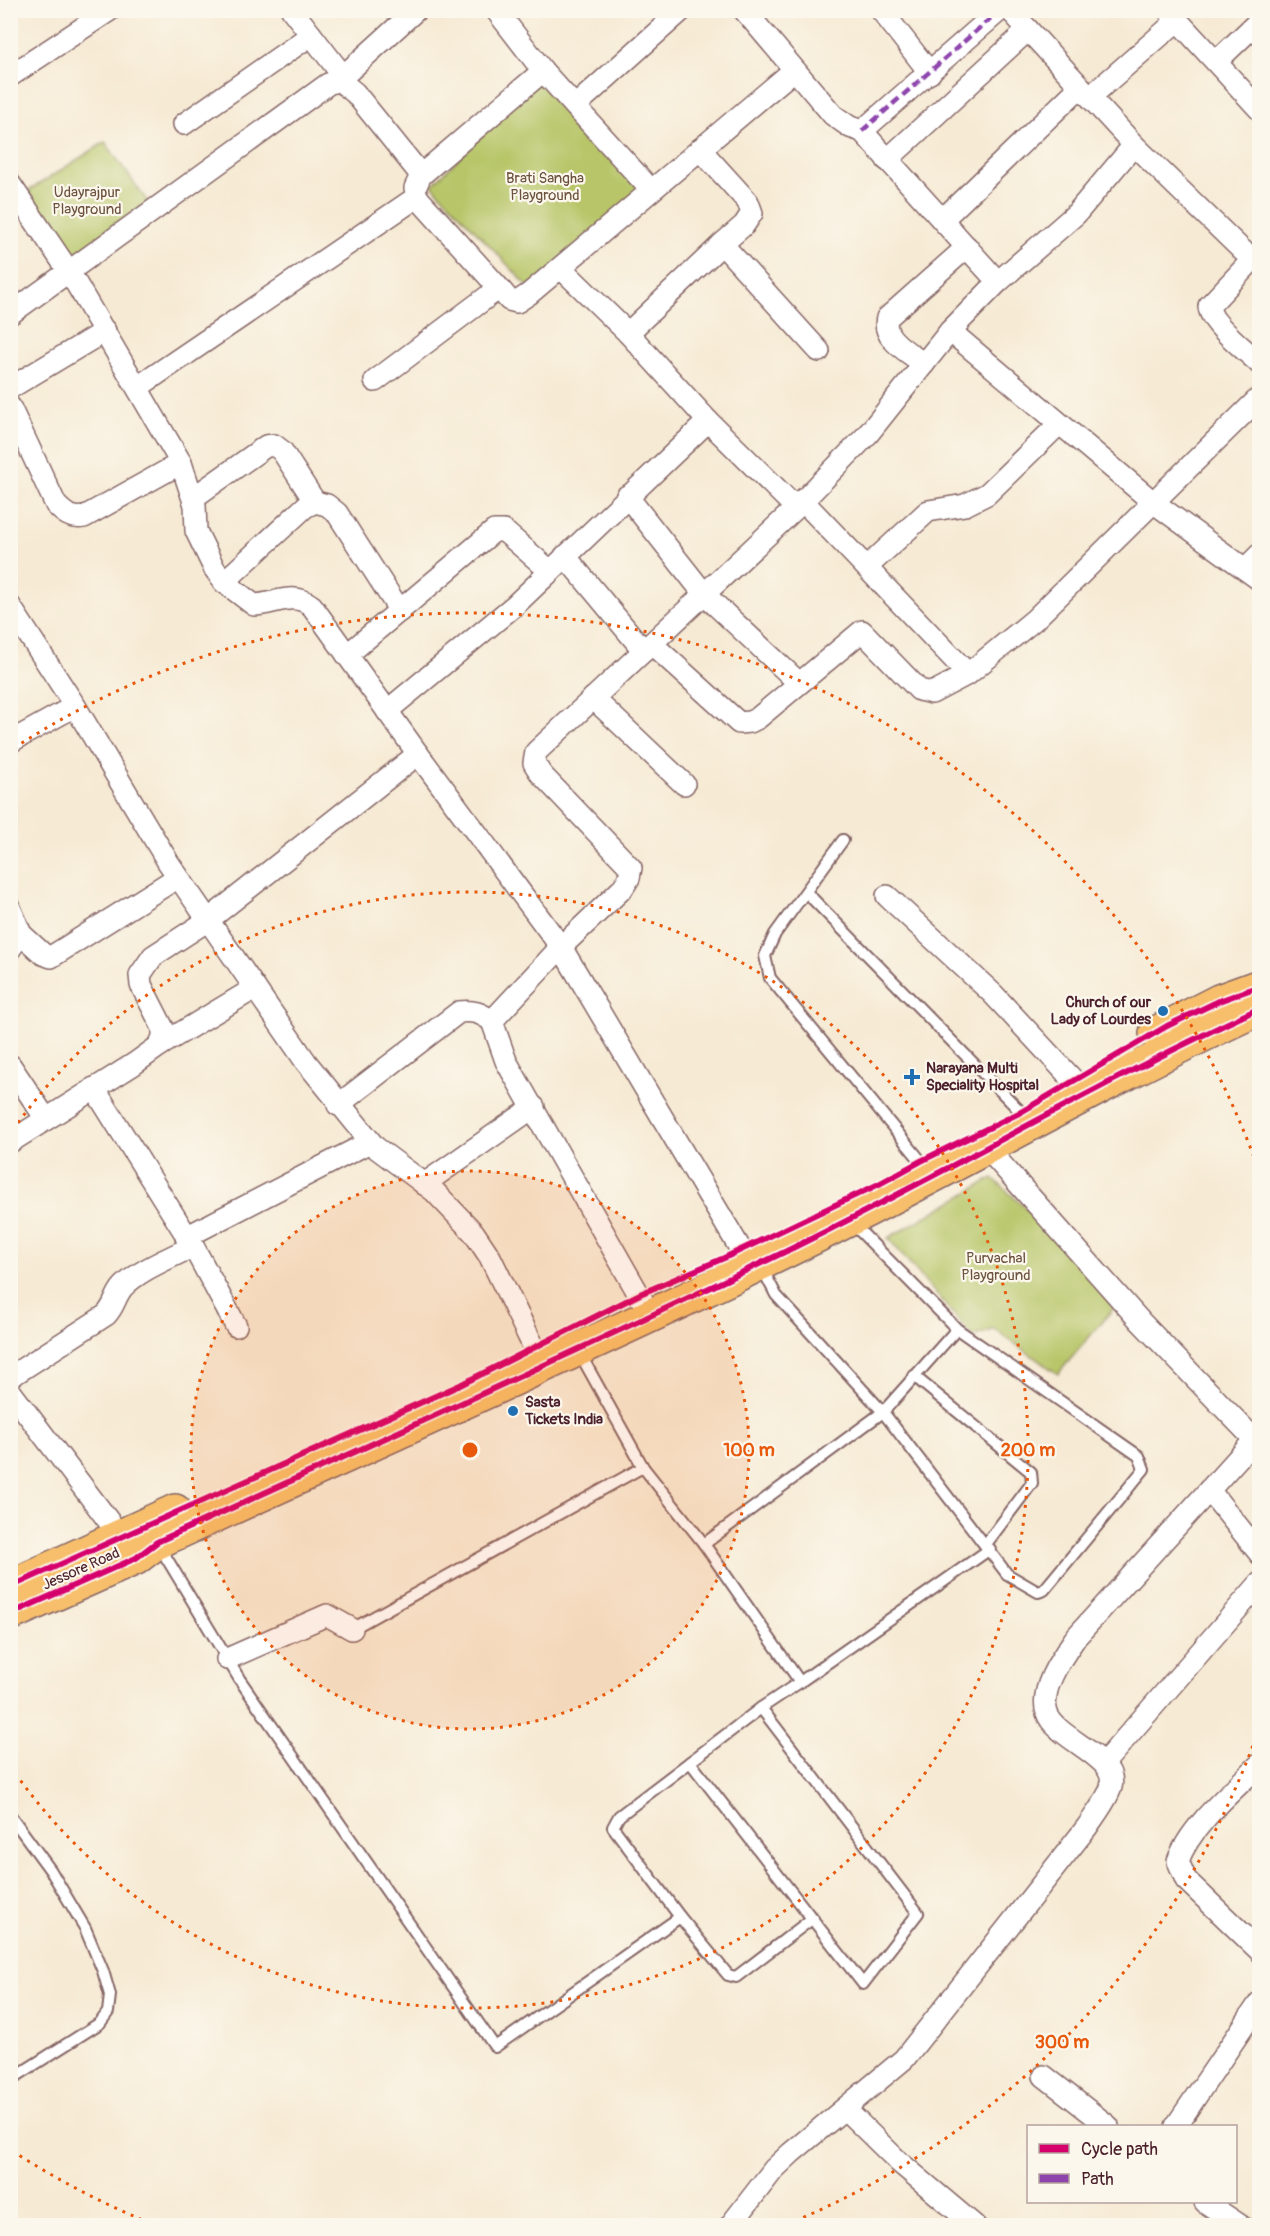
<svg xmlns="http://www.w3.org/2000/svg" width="1270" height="2236" font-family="Pangolin,sans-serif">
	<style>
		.green { fill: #b8c669; stroke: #81724a; stroke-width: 1.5 }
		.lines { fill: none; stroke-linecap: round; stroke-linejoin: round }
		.service-casing { stroke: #866666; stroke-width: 14 }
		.minor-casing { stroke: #866666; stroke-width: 24 }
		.trunk-casing { stroke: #866666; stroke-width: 36 }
		.service { stroke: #fff; stroke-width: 10 }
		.minor { stroke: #fff; stroke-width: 21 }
		.trunk { stroke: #f7bf6c; stroke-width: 33 }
		.quiet { stroke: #8e44ad; stroke-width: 4.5; stroke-dasharray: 9 4.5; stroke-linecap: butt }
		.cycleway-casing { stroke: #fbf7ec; stroke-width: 10 }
		.cycleway { stroke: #d6006c; stroke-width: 6 }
		.ring { fill: none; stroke: #e8590c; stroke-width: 3; stroke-dasharray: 3 6 }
		.poi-dot { fill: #1f6fb2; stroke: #fbf7ec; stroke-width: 2 }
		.labels { text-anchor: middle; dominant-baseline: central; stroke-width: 4.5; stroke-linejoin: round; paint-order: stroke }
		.park-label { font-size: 15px; fill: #6b513e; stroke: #fbf7ec }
		.poi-label { font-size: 15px; font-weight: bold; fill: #4a1f2b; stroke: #fbf7ec; text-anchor: start }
		.street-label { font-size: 15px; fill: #4a1f2b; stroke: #fbf7ec }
		.centre { fill: #e8590c; stroke: #fbf7ec; stroke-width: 3 }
		.ring-label { font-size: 18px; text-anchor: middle; font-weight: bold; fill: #e8590c; stroke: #fbf7ec; stroke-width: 4.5; stroke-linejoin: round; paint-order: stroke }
	</style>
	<rect width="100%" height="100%" fill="#fbf7ec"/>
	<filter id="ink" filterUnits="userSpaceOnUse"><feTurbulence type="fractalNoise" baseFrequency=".0167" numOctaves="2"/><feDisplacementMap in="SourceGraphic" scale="12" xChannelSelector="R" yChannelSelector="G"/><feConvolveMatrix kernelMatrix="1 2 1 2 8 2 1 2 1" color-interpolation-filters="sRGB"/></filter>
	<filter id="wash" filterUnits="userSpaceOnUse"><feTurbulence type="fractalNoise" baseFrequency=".008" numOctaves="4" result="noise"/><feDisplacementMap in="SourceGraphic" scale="24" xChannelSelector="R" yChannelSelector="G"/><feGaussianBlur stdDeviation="1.35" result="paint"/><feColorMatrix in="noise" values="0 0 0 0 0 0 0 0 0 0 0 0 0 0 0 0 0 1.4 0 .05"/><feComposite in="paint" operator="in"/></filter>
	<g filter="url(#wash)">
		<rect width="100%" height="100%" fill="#f6ead4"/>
		<!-- green -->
		<g class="green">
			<polygon points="542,75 664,185 541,300 432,185"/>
			<polygon points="105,142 148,202 76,261 28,191"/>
			<polygon points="993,1178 1063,1243 1117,1304 1058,1374 994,1329 973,1337 888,1238"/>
		</g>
	</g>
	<g filter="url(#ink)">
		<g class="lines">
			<!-- service casing -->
			<g class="service-casing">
				<g id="service">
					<polyline points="843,840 775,934 765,956 770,978 930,1172"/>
					<polyline points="806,892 1021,1112"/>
					<polyline points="851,1222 957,1329 1139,1456 1144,1469 1044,1590 1038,1592 1007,1574 883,1412 957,1329"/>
					<polyline points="914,1376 1031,1472 1032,1483 986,1544"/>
					<polyline points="158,1544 240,1680 495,2047 680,1917 613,1827 619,1816 761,1708 800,1682 704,1544 643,1467 579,1352"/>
					<polyline points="704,1544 883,1412 776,1295 761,1266"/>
					<polyline points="352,1629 643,1467"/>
					<polyline points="800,1682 990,1549"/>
					<polyline points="690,1762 863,1984 918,1913 761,1708"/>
					<polyline points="10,1815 51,1871 85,1928 103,1971 110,1995 108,2012 100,2023 10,2080"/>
					<polyline points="680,1917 728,1975 736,1977 813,1918"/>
				</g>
			</g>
			<!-- minor casing -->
			<g class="minor-casing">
				<g id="minor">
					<polyline points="292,10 343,76"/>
					<polyline points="496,10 543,71 651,190"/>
					<polyline points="744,10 833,115 850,127 862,131 998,282"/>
					<polyline points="881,10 930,73"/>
					<polyline points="1010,10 1134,145 1243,251 1254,258 1260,256"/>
					<polyline points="1168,10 1260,110"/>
					<polyline points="1217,61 1260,20"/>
					<polyline points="10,76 110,10"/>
					<polyline points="339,80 416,10"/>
					<polyline points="1090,97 1178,20"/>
					<polyline points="575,106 682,10"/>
					<polyline points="184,124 311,35"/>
					<polyline points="862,131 1000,10"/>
					<polyline points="700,149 748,202 752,213 744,225 722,244"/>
					<polyline points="887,160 1028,30"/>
					<path d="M10,184l60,89 111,190 14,42 1,26 18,37 10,14 30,23c22,-1 39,-14 58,1l106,148"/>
					<polyline points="942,220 1080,87"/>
					<path d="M1254,258l-45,48c0,17 38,45 51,58"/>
					<polyline points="561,268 628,333"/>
					<polyline points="499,288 509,300 517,302 529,294 793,71"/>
					<polyline points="10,314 328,84 339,80 355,93 421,175"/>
					<polyline points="950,331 1153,502 1260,580"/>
					<path d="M924,364c-15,-12 -43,-25 -37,-46l80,-71"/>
					<polyline points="375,381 499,288 417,197"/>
					<polyline points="138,387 417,197 415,188 421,175 543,71"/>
					<polyline points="10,388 105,331"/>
					<path d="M10,407l46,98c9,9 15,14 28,12l97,-54"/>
					<polyline points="627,496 705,595 799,683"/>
					<polyline points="193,498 266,446 274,445 282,451 315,502"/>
					<polyline points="802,500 968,674"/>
					<polyline points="796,508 708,421 628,333 722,244 819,351"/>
					<polyline points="565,556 644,651"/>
					<polyline points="867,567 928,511 965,505 987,494 1059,424"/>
					<polyline points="1245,569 1260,554"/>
					<polyline points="224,582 305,507 315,502 327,505 337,513 400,611"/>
					<polyline points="10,606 75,706 168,862 306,1062 375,1147 434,1191 474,1233 490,1257 542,1364"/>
					<polyline points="652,644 739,723 750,722 758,718 862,631 919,690 932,693 968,674 1034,620 1260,397"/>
					<polyline points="347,655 494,531 504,531 550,571"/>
					<polyline points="593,698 684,784"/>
					<polyline points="387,711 515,605 708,421"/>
					<polyline points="10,742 75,706"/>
					<polyline points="887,896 993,994 1075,1082"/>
					<polyline points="10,908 21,934 10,949"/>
					<polyline points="21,934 43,954 51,957 178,877"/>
					<polyline points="159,1046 255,988"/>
					<polyline points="10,1065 46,1119"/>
					<polyline points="94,1088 193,1246 236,1326"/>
					<path d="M338,1105l121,-93c14,-2 22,1 33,9"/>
					<polyline points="10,1142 134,1064 159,1046 163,1037 163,1028 141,985 140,975 153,956 207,921 418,754 561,947 741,1250"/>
					<polyline points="986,1147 1141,1322 1254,1439"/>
					<polyline points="424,1184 534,1107"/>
					<polyline points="186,1237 370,1142"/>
					<polyline points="650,1314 506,1061 492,1021 561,947 622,889 629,878 631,868 541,774 534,763 536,752 796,508 868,434 950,331 998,282 1076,214 1134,145"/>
					<path d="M10,1377l96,-62c9,-9 9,-19 17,-28 17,-18 48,-29 70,-41"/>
					<polyline points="10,1391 120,1536"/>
					<polyline points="1209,1490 1260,1554"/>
					<polyline points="227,1659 327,1615 352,1629"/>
					<polyline points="1104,1763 1260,1583"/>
					<path d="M1260,1764c-27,27 -70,62 -82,97l8,19 74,71"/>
					<polyline points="1044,2076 1108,2126"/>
					<polyline points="845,2109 899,2162 975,2226"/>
					<polyline points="1176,2126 1260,2002"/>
					<polyline points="1205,2202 1241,2226"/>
					<path d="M730,2226l44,-57 17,-16 113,-94 183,-232c8,-12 20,-27 24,-40 8,-31 -55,-47 -64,-74 -8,-25 16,-57 29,-76l184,-203"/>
				</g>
			</g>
			<!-- trunk casing -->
			<g class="trunk-casing">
				<g id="trunk">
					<polyline points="1156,1033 1219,1001 1260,986"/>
					<polyline points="10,1587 175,1511"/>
					<path d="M10,1614l126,-56 21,-16c205,-94 412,-186 615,-284 164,-79 321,-173 488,-250"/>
				</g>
			</g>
			<!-- service -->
			<use href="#service" class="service"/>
			<!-- minor -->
			<use href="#minor" class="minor"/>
			<!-- trunk -->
			<use href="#trunk" class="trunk"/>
			<!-- quiet -->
			<polyline class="quiet" points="862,131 1000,10"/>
			<!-- cycleway casing -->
			<g class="cycleway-casing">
				<g id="cycleway">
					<polyline points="10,1587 460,1385 640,1294 724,1258 879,1184 921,1161 1021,1112 1167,1026 1219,1001 1260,986"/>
					<path d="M10,1614l126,-56 21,-16c205,-94 412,-186 615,-284 164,-79 321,-173 488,-250"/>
				</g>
			</g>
			<!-- cycleway -->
			<use href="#cycleway" class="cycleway"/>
		</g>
	</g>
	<!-- distance rings -->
	<circle cx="470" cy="1450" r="279" fill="#e8590c" fill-opacity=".12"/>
	<g class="ring">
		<circle cx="470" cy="1450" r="279"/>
		<path d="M13 1130A558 558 0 1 1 13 1770"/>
		<path d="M1259 1729A837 837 0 0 1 790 2223M150 2223A837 837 0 0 1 14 2152M14 748A837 837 0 0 1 1259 1171"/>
	</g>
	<!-- markers -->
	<g class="poi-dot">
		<circle cx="1163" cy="1011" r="6"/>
		<path d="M909 1068h6v6h6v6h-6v6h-6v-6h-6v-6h6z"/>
		<circle cx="513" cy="1411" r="6"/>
	</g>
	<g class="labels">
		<!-- park labels -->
		<g class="park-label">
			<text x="545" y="178">Brati Sangha<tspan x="545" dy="17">Playground</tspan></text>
			<text x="87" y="192">Udayrajpur<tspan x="87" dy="17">Playground</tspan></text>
			<text x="996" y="1258">Purvachal<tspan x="996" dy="17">Playground</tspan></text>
		</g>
		<!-- poi labels -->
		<g class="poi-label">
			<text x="1151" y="1002" text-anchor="end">Church of our<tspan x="1151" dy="17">Lady of Lourdes</tspan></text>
			<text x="926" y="1068">Narayana Multi<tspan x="926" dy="17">Speciality Hospital</tspan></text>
			<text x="525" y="1402">Sasta<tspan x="525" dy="17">Tickets India</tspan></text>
		</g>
		<!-- street labels -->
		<g class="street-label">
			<text transform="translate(81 1569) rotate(-24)">Jessore Road</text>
		</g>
	</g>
	<circle cx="470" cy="1450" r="9" class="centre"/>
	<g class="ring-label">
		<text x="749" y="1456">100 m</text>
		<text x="1028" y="1456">200 m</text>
		<text x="1062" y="2048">300 m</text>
	</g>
	<!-- margin -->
	<rect width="1270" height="2236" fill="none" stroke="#fbf7ec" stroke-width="36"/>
	<!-- legend -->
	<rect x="1027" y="2125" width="210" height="78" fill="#fbf7ec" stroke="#b4a19f" stroke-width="1.5"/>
	<rect x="1039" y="2144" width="30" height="9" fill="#d6006c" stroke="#b4a19f" stroke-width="1.5"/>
	<text x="1081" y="2155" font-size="18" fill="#4a1f2b">Cycle path</text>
	<rect x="1039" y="2174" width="30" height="9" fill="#8e44ad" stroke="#b4a19f" stroke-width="1.5"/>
	<text x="1081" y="2185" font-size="18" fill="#4a1f2b">Path</text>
</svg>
